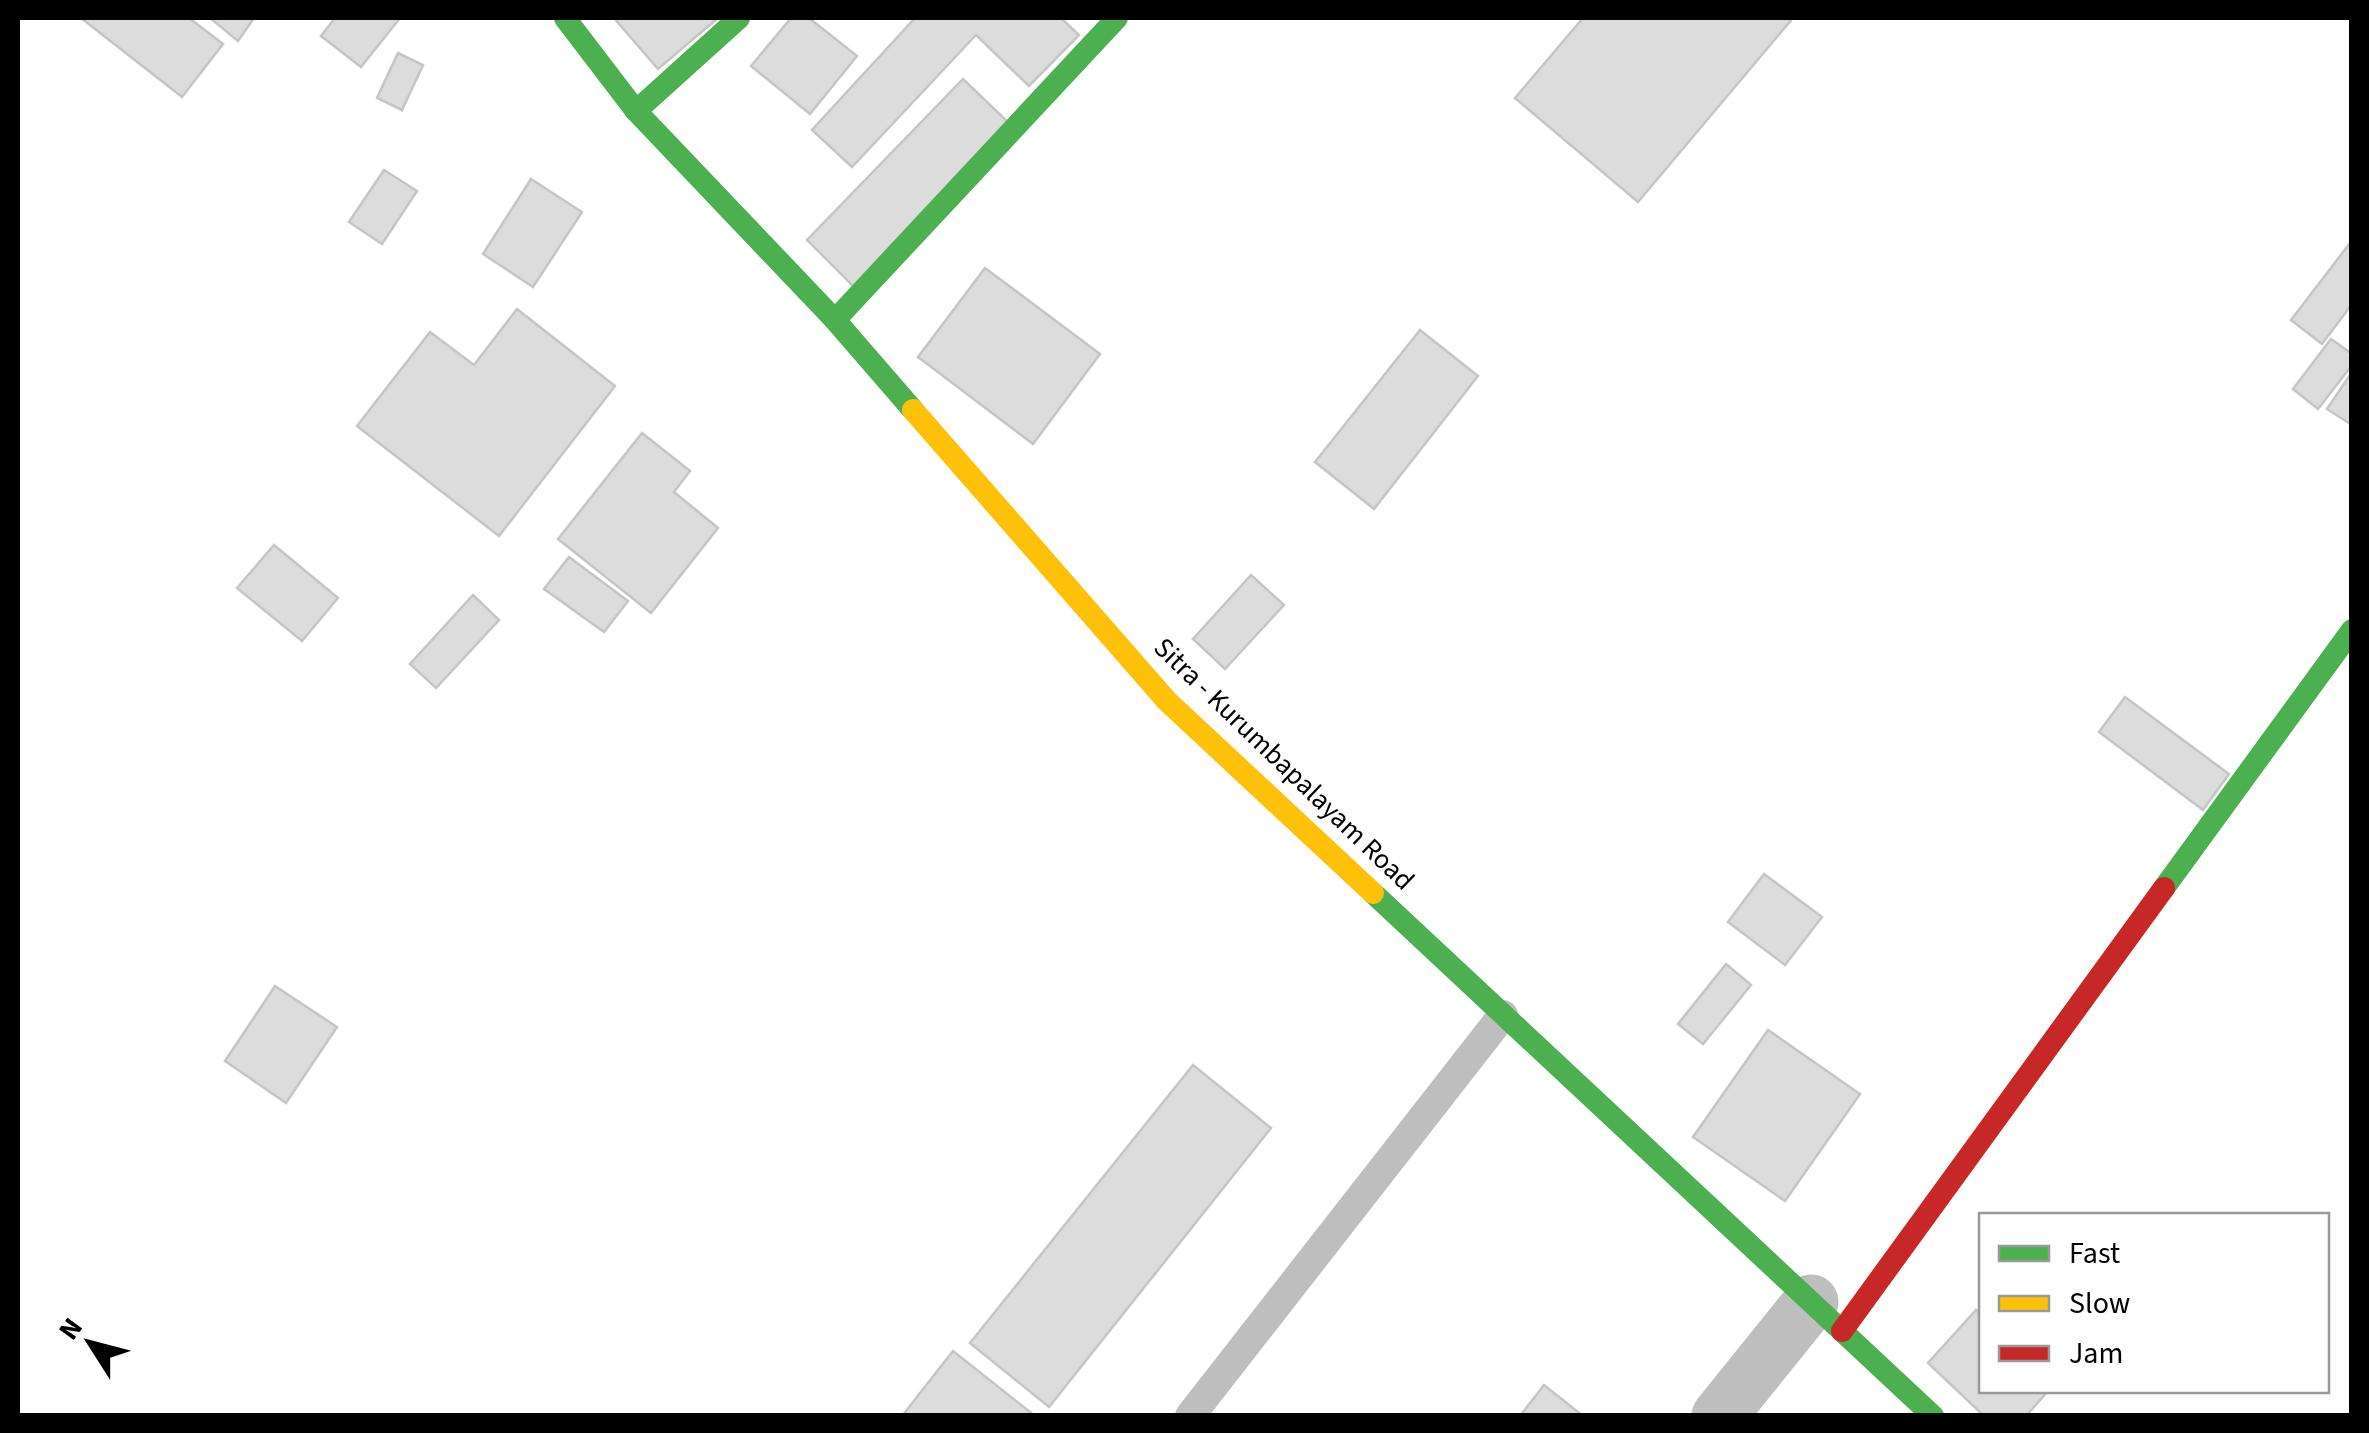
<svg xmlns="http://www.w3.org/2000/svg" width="2369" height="1433" font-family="'Source Sans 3',sans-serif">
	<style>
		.building { fill: #dcdcdc; stroke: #c5c5c5; stroke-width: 2.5 }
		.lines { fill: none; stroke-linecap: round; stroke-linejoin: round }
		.lane { stroke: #bebebe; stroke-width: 30 }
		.street { stroke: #bebebe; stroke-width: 55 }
		.fast { stroke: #4caf50; stroke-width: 22 }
		.slow { stroke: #ffc107; stroke-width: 22 }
		.jam { stroke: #c62828; stroke-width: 22 }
		.labels { text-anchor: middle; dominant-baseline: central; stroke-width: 10; stroke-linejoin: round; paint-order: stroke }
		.street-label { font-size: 28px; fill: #000; stroke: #fff }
	</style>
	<rect width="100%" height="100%" fill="#fff"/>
	<!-- building -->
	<g class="building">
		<polygon points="81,18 189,18 223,44 182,97"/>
		<polygon points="210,18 254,18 238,41"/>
		<polygon points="335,18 400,18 361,67 321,36"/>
		<polygon points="614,18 718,18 658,69"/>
		<polygon points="791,18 809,18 857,56 810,114 751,66"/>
		<polygon points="915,18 1061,18 1079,35 1029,86 976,35 852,167 812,130"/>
		<polygon points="1583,18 1793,18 1638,202 1515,98"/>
		<polygon points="398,53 423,65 402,110 377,98"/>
		<polygon points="963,79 1011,125 855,288 807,240"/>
		<polygon points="384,170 417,191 382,244 349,222"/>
		<polygon points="531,179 582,212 533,287 483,254"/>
		<polygon points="2350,243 2352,304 2322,344 2291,320"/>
		<polygon points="985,268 1100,354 1033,444 918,357"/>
		<polygon points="517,309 615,386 499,536 357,426 430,332 474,365"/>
		<polygon points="1420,330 1478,376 1374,509 1315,462"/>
		<polygon points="2331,339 2352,354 2352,365 2318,409 2293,389"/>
		<polygon points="2352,372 2352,425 2327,409"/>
		<polygon points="642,433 690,471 674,492 718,528 651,613 558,539"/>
		<polygon points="274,545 338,598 302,641 237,588"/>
		<polygon points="569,557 628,601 604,632 544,589"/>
		<polygon points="1251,575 1284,605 1225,669 1193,639"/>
		<polygon points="473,595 499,620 436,688 410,664"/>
		<polygon points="2125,697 2229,774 2203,810 2099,732"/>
		<polygon points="1764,874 1822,917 1785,965 1728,922"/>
		<polygon points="1726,964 1751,985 1703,1044 1678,1024"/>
		<polygon points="275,986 337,1027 286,1103 225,1061"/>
		<polygon points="1768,1030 1860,1094 1785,1201 1693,1137"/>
		<polygon points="1193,1065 1271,1128 1049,1407 970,1343"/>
		<polygon points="1976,1310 1982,1315 1982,1390 2049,1390 2026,1416 1984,1416 1928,1363"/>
		<polygon points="953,1351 1035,1416 902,1416"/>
		<polygon points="1544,1385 1583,1416 1520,1416"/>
	</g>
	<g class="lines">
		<!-- lane -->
		<polyline class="lane" points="1190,1416 1503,1015"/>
		<!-- street -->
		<polyline class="street" points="1719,1416 1811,1302"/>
		<!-- fast -->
		<g class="fast">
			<polyline points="565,18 636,111 835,320 913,410"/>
			<polyline points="636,111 739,18"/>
			<polyline points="835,320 1117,18"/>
			<polyline points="2164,888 2352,630"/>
			<polyline points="1373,893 1933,1416"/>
		</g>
		<!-- slow -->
		<polyline class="slow" points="913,410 1167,701 1373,893"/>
		<!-- jam -->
		<polyline class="jam" points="1842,1331 2164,888"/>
	</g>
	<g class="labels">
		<!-- street labels -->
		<g class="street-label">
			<text transform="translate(1284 764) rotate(44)">Sitra - Kurumbapalayam Road</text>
		</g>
	</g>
	<!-- border -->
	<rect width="2369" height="1433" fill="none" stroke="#000000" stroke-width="40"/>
	<!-- legend -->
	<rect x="1979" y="1213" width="350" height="180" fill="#ffffff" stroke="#999999" stroke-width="2.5"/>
	<rect x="1999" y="1246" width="50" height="15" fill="#4caf50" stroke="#999999" stroke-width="2.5"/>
	<text x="2069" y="1263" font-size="30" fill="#000000">Fast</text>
	<rect x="1999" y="1296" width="50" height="15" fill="#ffc107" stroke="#999999" stroke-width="2.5"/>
	<text x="2069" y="1313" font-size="30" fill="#000000">Slow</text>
	<rect x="1999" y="1346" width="50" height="15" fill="#c62828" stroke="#999999" stroke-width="2.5"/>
	<text x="2069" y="1363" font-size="30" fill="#000000">Jam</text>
	<!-- north arrow -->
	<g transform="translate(90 1343) rotate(306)" stroke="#ffffff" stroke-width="8" paint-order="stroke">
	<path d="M0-8L18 38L0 25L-18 38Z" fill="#000000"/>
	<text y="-15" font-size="28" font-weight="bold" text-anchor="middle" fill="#000000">N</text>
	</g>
</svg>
